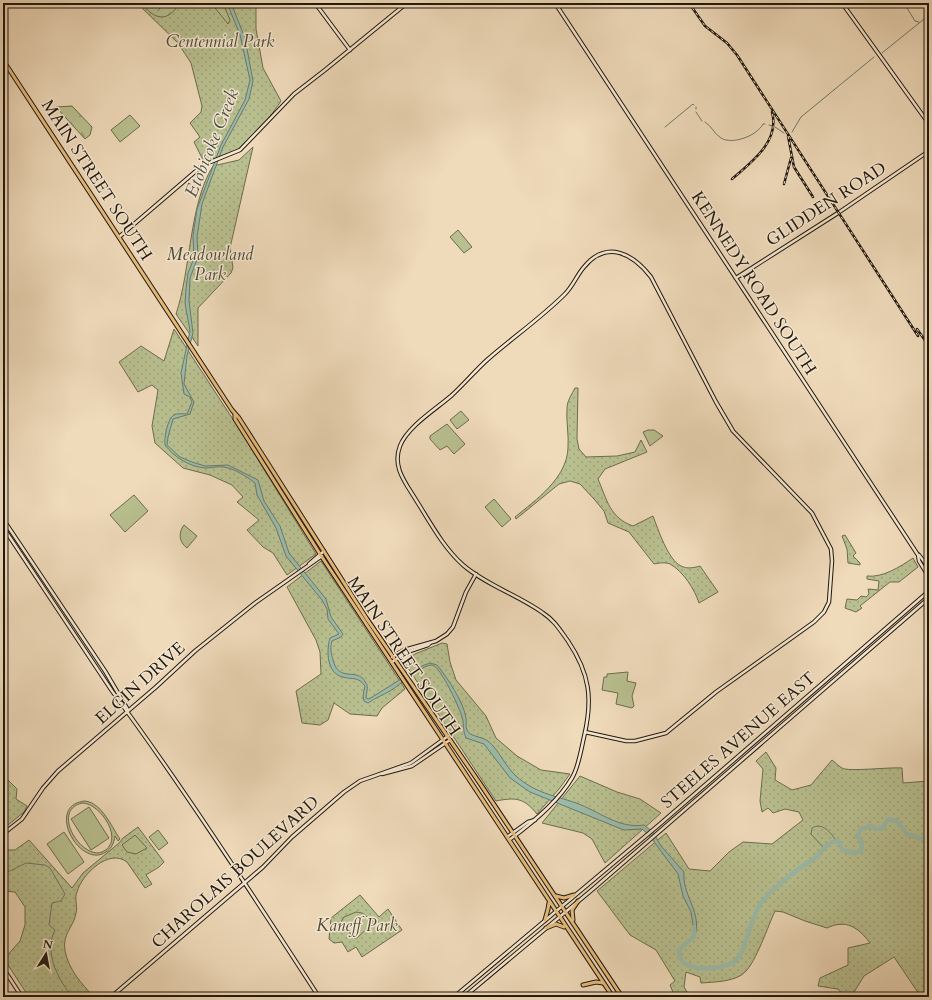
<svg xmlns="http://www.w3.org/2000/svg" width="932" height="1000" font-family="Cardo,serif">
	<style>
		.grass { fill: url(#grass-dots); stroke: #6c6c4f }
		.forest { fill: url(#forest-firs); stroke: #6c6c4f }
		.pitch { fill: #b9c090; stroke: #6c6c4f; fill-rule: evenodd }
		.water { fill: #9bbbaa; stroke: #6a7a6c }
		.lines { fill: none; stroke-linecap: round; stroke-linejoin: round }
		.stream { stroke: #6a7a6c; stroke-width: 1 }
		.river { stroke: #9bbbaa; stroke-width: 4.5 }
		.secondary-casing { stroke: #20180e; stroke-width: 4.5 }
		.primary-casing { stroke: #20180e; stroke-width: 5 }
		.secondary { stroke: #f5e7d2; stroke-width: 2.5 }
		.primary { stroke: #e8bd7d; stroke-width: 3 }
		.rail-casing { stroke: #20180e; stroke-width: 2.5 }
		.rail { stroke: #f5e7d2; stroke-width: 1; stroke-dasharray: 3; stroke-linecap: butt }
		.labels { text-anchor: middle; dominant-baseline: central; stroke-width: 3; stroke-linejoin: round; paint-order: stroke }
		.park-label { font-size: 17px; font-style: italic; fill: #4e4a35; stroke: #f5e7d2 }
		.street-label { font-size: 17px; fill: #20180e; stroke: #f5e7d2 }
		.water-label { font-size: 18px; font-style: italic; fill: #4b5145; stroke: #f5e7d2 }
	</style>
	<defs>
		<pattern id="grass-dots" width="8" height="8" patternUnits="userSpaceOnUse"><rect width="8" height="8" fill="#b9c090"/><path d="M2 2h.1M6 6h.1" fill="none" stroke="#9fa47b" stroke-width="1.8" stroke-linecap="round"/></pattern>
		<pattern id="forest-firs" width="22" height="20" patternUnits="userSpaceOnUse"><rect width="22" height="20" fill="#b9c090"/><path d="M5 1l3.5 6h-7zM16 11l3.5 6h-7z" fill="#9fa47b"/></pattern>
	</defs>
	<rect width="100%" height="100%" fill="#efdaba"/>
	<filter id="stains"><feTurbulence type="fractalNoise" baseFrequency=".005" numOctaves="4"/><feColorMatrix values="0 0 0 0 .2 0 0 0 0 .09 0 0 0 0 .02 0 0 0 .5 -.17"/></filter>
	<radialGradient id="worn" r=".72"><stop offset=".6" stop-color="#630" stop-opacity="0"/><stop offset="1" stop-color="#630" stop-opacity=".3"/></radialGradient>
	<!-- grass -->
	<g class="grass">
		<path d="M143,3h113v26l7,39 18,33c-10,15 -29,39 -44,50 -9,6 -22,7 -33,11l-10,-20 6,-5 -10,-14 11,-11 1,-6 -11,-43 -13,-20 -37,-36z"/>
		<path d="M253,147l-23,101 3,20 -2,5 -33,35v38l-22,-32c15,-44 13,-110 37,-148l26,-6z"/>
		<polygon points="174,329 236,424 316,554 287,575 273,553 263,547 247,530 259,520 237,502 243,497 232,485 210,475 183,468 155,443 152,426 158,390 152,385 138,392 119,362 141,346 164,361"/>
		<path d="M575,388h3l-1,51 2,10 7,8 31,-1 18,-4 6,-12 6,12 -42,17 -7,10c9,21 12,39 35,47l20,-10c5,13 15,44 28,50 6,3 12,2 19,0l18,26 -19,11c-4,-13 -16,-32 -29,-39 -5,-2 -11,-1 -16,0l-25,-32 -21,-9 -4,-12 -10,-12 -14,-15 -10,-3 -11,3 -43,35 -1,-2c21,-17 52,-39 53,-69 1,-13 -2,-27 -1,-40 0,-7 5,-14 8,-20z"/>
		<polygon points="845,535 856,553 853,556 860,563 860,565 848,563 847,549 842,536"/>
		<path d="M913,558l5,9 -19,15h-9l-30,24 2,2 -6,4 -11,-4 2,-9 10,1 4,-4 5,1 3,-3 -1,-5 10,1 1,-9 -12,-2v-3c15,2 33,-9 46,-18z"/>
		<polygon points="321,561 405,689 382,708 377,716 350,714 334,703 328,720 320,725 302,723 296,691 321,674 320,652 316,640 287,587"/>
		<path d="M442,643l5,1 3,18 6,18 30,36 10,22 21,18 24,14 29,4 -11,15 -22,25c-13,-16 -21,-17 -41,-13l-92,-139 11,-8z"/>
		<path d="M766,752l10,16 -1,12 17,10 19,-5 21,-25c3,2 6,6 10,8 6,4 47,-1 60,0l1,15 26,-2v216h-8l-27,-40 -30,19 -13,21h-6l-7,-8 -20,-3 2,-8 28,-13v-17l22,-5c-12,-16 -24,-24 -43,-15l-22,-7 -22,-9 -8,-1c-7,15 -19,51 -30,61 -9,10 -32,10 -44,11l-1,-6 -14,-5 -2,15 6,10h-15l-5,-12 5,-4 -19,-31 -26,-15 -33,-44 69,-58 23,36 21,2 19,-19 14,-10 29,2 31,-24 -4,-8 -14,-3 -12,4 -5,-5 -6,4 -2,-11 3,-32 -7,-8z"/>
		<polygon points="3,775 17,789 16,799 27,806 24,812 3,829"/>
		<polygon points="580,776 617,792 640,799 661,813 605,863 592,839 583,833 542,823"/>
		<path d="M138,827l26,35 -5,5 -13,8 6,9 -7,4 -18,-26c-18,-14 -45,12 -50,30 -3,7 1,14 -1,21 -2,14 -14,20 -11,38 4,19 16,32 29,46h-65l-25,-38 16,-18 5,-16v-18l-10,-15 -12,-1v-49l4,8h8l14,-10 43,48 11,-15 36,-30 4,-5z"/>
		<polygon points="360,895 379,917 388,909 402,930 362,957 356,947 348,952 342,942 334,943 329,939 331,918"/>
	</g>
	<!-- forest -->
	<g class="forest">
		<path d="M146,3h33c-9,18 -23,18 -35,3z"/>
		<polygon points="211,3 223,3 230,20 228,24"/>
		<polygon points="72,106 92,127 90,135 85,139 56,107"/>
	</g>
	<!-- pitch -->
	<g class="pitch">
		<polygon points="130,115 140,126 120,142 111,130"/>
		<polygon points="458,230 472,247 464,253 450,237"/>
		<polygon points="461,411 469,420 457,429 450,420"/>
		<polygon points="447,424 465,444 454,454 447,446 440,450 430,439 430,436"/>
		<polygon points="648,430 654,430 663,436 650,446 643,432"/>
		<polygon points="134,495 148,511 125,532 110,515"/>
		<polygon points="494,499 511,519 502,527 485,507"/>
		<path d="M184,525l13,11 -10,12c-8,-6 -9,-15 -3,-23z"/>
		<polygon points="628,672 627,681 636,683 632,696 634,706 632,708 616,704 618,693 602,690 604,677 607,677 607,674"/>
		<path d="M85,801c17,2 26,25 35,38l-2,2 -3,-5c-1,7 -3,12 -9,16 -26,18 -62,-47 -21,-51zM82,803c19,0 44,39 20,49 -20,8 -52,-41 -20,-49z"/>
		<polygon points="89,807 109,838 91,850 71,819"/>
		<polygon points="158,830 168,843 159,850 149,837"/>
		<polygon points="64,832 84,862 68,874 47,844"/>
		<polygon points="135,835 147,848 136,854 127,852 122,845"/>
		<polygon points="356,912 362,913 374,922 357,938 354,938 341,922 344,917"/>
	</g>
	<!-- water -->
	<path class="water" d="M227,3h4l14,35 8,43 -4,18 -26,48 -21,57 -5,33 1,20 -8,21 -1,23 4,32 -6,23 -3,28 10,18 -4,12 -17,5 -5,18 -1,8 13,12 12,5 13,4 23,-1 30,15 6,21 16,25 9,27 37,46 5,18 12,17 -2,3 -9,4c-2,6 -1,12 1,19 6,24 25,6 33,23 3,4 0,10 0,15l3,1 53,-33 8,-3 7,2c10,12 27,38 29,53 1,4 -1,8 1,12 3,7 14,6 21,11 11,9 17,25 28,35 19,17 37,19 60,27 23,8 42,26 68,22l9,7 8,14 23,26c-2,22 16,38 12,60l-2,-1 -3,-19 -8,-16 -5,-22 -29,-39 -7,-6 -18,1 -94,-38 -20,-14 -26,-34 -18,-6c-3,-7 -2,-10 -3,-17 -1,-9 -23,-56 -31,-56 -11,0 -32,20 -42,26 -7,4 -15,7 -22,12l-4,-2 -1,-5 2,-10c-7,-10 -12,-6 -22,-9 -16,-3 -17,-26 -13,-39l9,-4 -11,-15 -1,-10 -5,-9 -36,-44 -10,-28 -19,-33 -2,-12c-9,-7 -20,-14 -31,-16 -6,-1 -13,1 -19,1 -15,-1 -31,-11 -40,-23 -1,-6 2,-26 9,-30 3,-2 9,-1 13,-1l5,-12 -2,-5 -6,-3 -3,-21 9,-42 -5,-28 1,-14 2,-16 6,-15 -1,-22 4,-27 24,-64 24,-45 5,-20 -10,-45z"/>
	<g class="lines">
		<!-- stream -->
		<g class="stream">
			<polyline points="904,3 915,21 919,22"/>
			<polyline points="158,11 163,3"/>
			<polyline points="882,53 929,15"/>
			<polyline points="696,107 696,109"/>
			<polyline points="696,112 702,121"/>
			<path d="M705,122c7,4 9,12 16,16 11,7 36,-2 42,-14h2"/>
			<polyline points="769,125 772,126"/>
			<polyline points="665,127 693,104 694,105"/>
			<polyline points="775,127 784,133"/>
			<polyline points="792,132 801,117 874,57"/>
			<path d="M824,848l-13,-14 1,-6c10,-6 19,4 24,13"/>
			<polyline points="3,871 10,871 26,863 45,865 50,868 65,894 61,901"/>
			<path d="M61,901l-9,2 -3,22 6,5c-11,21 2,47 15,64l-1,3"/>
		</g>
		<!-- river -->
		<path class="river" d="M694,927v9l-15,14c-2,24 39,20 53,13 12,-6 15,-30 20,-41 3,-6 5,-14 9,-19 15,-19 37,-34 57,-47 5,-7 9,-13 18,-15l4,2 2,7 12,3 7,-2 1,-9 -5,-6 4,-7 9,-3 6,3h6l6,-10 9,2 10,13 22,7"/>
		<!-- secondary casing -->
		<g class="secondary-casing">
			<g id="secondary">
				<polyline points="315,3 350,50"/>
				<polyline points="555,3 918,555 919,561 929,577"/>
				<polyline points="842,3 929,124"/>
				<polyline points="119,237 203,165 240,150 294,94 325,70 407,3"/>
				<polyline points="736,278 838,213 929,151"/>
				<polyline points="3,519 105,671 128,710"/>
				<path d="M3,527l109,164c73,99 140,203 207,306"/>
				<polyline points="919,555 929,568"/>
				<polyline points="309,564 324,551"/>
				<polyline points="392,657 404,650 436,641 447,634 453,627 466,592 476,574"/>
				<polyline points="392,662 407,652 428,645 430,643"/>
				<polyline points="382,774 412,766 450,740"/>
				<polyline points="3,834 22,819 43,788 58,771 156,687 195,651 255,603 322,556"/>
				<polyline points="507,837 528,822 535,820"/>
				<path d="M509,840c22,-16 49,-38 63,-62 7,-12 9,-28 12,-41 9,-38 6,-63 -16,-96 -8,-11 -14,-21 -25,-28 -25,-18 -57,-28 -80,-48 -20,-18 -33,-43 -47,-65 -11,-18 -24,-33 -16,-54 7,-19 36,-37 51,-50 13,-12 24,-25 36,-36 25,-22 54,-42 78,-66 8,-8 12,-19 19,-27 23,-28 49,-13 67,10l65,125 17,29 79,82 19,36 1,12 -3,41 -5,10 -10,10 -98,70 -50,41 -31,8h-9l-41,-9"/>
				<polyline points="3,968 22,997"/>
				<polyline points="111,997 263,867 292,837 344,792 360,781 411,763 448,736"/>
				<polyline points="454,997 660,824 929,591"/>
				<polyline points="464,997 593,889 929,598"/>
			</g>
		</g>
		<!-- primary casing -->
		<g class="primary-casing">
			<g id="primary">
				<polyline points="3,60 232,410 239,418 367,619 481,785 622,997"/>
				<polyline points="235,414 235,419 320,554 613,997"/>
				<polyline points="556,896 564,898 574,895"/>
				<polyline points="545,920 548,909 549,903"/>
				<polyline points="573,920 572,910 578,901"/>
				<polyline points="546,928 556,924 564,927"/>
				<polyline points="583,985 596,982 603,983"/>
			</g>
		</g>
		<!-- secondary -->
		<use href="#secondary" class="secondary"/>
		<!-- primary -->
		<use href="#primary" class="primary"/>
		<!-- rail casing -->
		<g class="rail-casing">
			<g id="rail">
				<polyline points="689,3 705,26 727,43 737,55 918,336"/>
				<polyline points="788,136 794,167 813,197"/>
				<path d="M732,179c20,-17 48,-38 40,-67"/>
				<polyline points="784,184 791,158"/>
				<polyline points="917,329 929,346"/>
			</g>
		</g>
		<!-- rail -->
		<use href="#rail" class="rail"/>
	</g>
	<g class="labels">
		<!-- park labels -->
		<g class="park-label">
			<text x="220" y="41">Centennial Park</text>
			<text x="210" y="254">Meadowland<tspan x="210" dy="20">Park</tspan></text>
			<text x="357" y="925">Kaneff Park</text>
		</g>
		<!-- street labels -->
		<g class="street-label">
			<text transform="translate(97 180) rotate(57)">MAIN STREET SOUTH</text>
			<text transform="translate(826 204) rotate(-33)">GLIDDEN ROAD</text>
			<text transform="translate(754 283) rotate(57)">KENNEDY ROAD SOUTH</text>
			<text transform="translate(404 656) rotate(56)">MAIN STREET SOUTH</text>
			<text transform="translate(140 683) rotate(-42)">ELGIN DRIVE</text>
			<text transform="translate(738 740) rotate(-41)">STEELES AVENUE EAST</text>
			<text transform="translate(235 872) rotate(-42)">CHAROLAIS BOULEVARD</text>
		</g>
		<!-- water labels -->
		<g class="water-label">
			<text transform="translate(212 143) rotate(-68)">Etobicoke Creek</text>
		</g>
	</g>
	<!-- margin -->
	<rect width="932" height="1000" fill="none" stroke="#efdaba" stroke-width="16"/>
	<rect x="4" y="4" width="924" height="992" fill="none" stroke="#20180e" stroke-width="2"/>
	<rect x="8" y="8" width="916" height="984" fill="none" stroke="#20180e"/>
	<!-- north arrow -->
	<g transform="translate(46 954) rotate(11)" stroke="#f5e7d2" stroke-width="3" paint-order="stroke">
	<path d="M0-3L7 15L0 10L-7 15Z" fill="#20180e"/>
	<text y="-6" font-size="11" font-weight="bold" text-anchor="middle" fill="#20180e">N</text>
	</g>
	<rect width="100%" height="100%" filter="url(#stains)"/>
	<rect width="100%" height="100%" fill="url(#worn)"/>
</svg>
